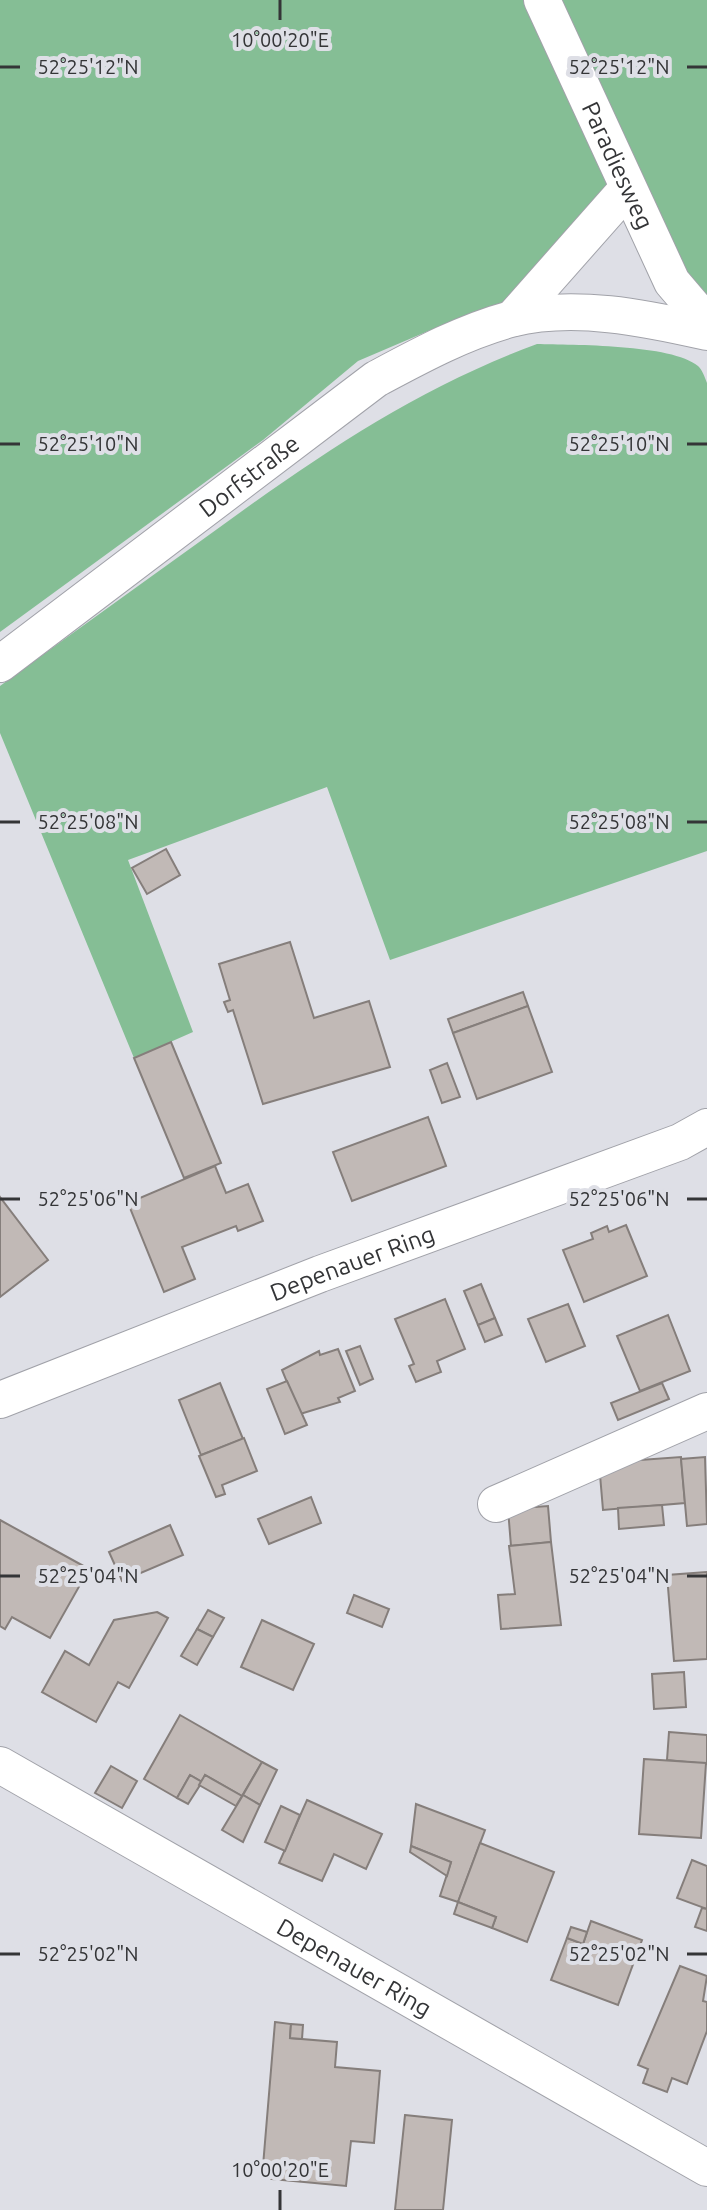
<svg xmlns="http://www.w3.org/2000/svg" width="707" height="2210" font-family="Ubuntu,sans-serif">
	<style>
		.green { fill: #85be95 }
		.building { fill: #c1b9b6; stroke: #857e7b; stroke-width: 2 }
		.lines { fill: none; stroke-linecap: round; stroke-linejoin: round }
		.minor-casing { stroke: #a1a2a9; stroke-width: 38 }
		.minor { stroke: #fff; stroke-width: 36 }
		.ticks { fill: none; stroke: #343537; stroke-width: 3 }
		.labels { text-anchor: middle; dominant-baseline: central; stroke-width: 8; stroke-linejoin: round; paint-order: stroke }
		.street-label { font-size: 24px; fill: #343537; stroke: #dedfe6 }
		.ticks-label { font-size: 20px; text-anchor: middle; fill: #343537; stroke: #dedfe6; stroke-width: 8; stroke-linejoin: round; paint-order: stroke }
	</style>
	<rect width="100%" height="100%" fill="#dedfe6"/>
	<!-- green -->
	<g class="green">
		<polygon points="0,0 529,0 612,185 505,307 454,320 358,361 263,440 0,632"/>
		<polygon points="556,0 707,0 707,300 692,282"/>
		<path d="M537,344c35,1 135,0 161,22 4,3 7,12 9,17v468l-317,109 -63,-173 -199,73 65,172 -59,26 -134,-325v-47c67,-49 135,-98 202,-146 107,-78 210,-150 335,-196z"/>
	</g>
	<!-- building -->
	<g class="building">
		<polygon points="166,849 180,875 147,894 132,868"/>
		<polygon points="290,942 314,1018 369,1001 390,1067 263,1104 233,1010 228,1012 224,1002 230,1000 219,964"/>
		<polygon points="523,992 528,1006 453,1033 448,1019"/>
		<polygon points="528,1006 552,1072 477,1099 453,1033"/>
		<polygon points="171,1042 221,1163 184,1178 134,1058"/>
		<polygon points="447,1063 460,1097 442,1103 430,1070"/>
		<polygon points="428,1117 446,1166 352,1201 333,1152"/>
		<polygon points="215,1166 226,1193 248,1184 263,1221 238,1231 236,1226 182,1247 195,1279 164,1292 128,1203"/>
		<polygon points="0,1197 48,1260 0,1297"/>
		<polygon points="626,1225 647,1276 584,1302 563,1250 593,1239 591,1233 607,1226 609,1232"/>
		<polygon points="481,1284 495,1318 478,1325 464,1291"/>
		<polygon points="445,1299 465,1349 437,1361 441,1372 416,1382 409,1366 414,1364 395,1319"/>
		<polygon points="568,1304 585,1346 546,1362 528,1319"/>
		<polygon points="668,1315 690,1371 640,1391 617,1336"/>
		<polygon points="495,1318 502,1335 485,1342 478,1325"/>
		<polygon points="360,1346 373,1379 360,1385 346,1351"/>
		<polygon points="338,1349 355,1391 338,1398 340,1402 300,1414 282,1370 319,1351 320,1355"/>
		<polygon points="287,1381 307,1425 285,1434 267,1389"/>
		<polygon points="220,1383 243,1439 201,1455 179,1400"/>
		<polygon points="662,1383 669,1399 618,1420 611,1403"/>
		<polygon points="244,1438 257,1471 222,1485 225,1494 216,1497 199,1456"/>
		<polygon points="681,1457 685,1503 603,1510 599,1463"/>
		<polygon points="705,1457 707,1524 687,1526 681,1459"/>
		<polygon points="311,1497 321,1523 269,1544 258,1519"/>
		<polygon points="662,1505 664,1525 619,1529 618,1508"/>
		<polygon points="548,1506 551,1542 511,1546 508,1509"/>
		<polygon points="0,1520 89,1569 50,1638 12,1617 5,1629 0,1626"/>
		<polygon points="170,1525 183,1555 122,1581 109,1552"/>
		<polygon points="551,1542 561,1625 501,1629 498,1595 515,1594 509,1546"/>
		<polygon points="707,1572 707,1659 674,1661 667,1575"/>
		<polygon points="354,1595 389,1609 382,1627 347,1613"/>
		<polygon points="208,1610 224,1618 213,1637 197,1629"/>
		<polygon points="157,1612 168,1618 129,1688 118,1682 96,1722 42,1692 65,1651 89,1665 114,1620"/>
		<polygon points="262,1620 314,1644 293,1690 241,1667"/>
		<polygon points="197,1629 213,1637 197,1665 181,1656"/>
		<polygon points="684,1672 686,1707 654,1709 652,1674"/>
		<polygon points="180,1715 262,1762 242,1796 205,1775 202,1782 190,1775 177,1798 144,1779"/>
		<polygon points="669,1732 707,1735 707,1764 667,1760"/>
		<polygon points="644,1759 706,1763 701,1838 639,1834"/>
		<polygon points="262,1762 277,1770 260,1805 243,1795"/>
		<polygon points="111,1766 137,1781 122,1808 95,1793"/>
		<polygon points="190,1775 202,1782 188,1804 177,1798"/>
		<polygon points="205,1775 242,1796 236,1806 199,1785"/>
		<polygon points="243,1795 260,1805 243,1842 222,1830"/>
		<polygon points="307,1800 382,1834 366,1869 334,1854 322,1881 279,1863"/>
		<polygon points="416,1804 485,1830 458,1902 440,1896 451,1862 411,1846"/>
		<polygon points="281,1806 300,1815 285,1851 265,1842"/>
		<polygon points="480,1843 554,1872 527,1942 492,1928 496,1917 458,1902"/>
		<polygon points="411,1846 451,1862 447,1876 410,1852"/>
		<polygon points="692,1860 707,1866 707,1909 677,1898"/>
		<polygon points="458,1902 496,1917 492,1928 454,1914"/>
		<polygon points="702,1908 707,1909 707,1931 695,1927"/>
		<polygon points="591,1921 642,1940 618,2005 551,1980 567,1938 583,1944"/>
		<polygon points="571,1927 587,1932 583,1944 567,1938"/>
		<polygon points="680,1966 707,1976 703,2001 707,2002 707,2031 687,2084 672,2078 667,2092 643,2083 648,2069 638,2065"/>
		<polygon points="275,2022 291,2024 290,2038 337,2042 335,2067 380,2071 374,2143 351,2141 346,2186 262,2178"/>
		<polygon points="291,2024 303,2025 302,2039 290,2038"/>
		<polygon points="405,2115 452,2120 443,2210 395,2210"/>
	</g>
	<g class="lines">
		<!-- minor casing -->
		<g class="minor-casing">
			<g id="minor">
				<path id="s1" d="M542,0l130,282 35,41"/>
				<polyline points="513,318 627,189"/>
				<path id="s2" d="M0,664l376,-285c43,-23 87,-47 135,-60 62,-16 135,-1 196,13"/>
				<path id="s3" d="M0,1400l320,-126 360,-132 27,-15"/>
				<polyline points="496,1504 707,1411"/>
				<path id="s4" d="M0,1765l707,403"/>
			</g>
		</g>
		<!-- minor -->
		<use href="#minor" class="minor"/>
	</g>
	<!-- ticks -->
	<path class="ticks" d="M280,0v20M0,67h20M687,67h20M0,444h20M687,444h20M0,822h20M687,822h20M0,1199h20M687,1199h20M0,1576h20M687,1576h20M0,1954h20M687,1954h20M280,2190v20"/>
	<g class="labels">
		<!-- street labels -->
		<g class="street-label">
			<text stroke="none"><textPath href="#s1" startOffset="182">Paradiesweg</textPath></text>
			<text stroke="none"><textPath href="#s2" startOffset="312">Dorfstraße</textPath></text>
			<text stroke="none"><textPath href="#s3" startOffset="378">Depenauer Ring</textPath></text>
			<text stroke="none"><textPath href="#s4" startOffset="408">Depenauer Ring</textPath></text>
		</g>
	</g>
	<g class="ticks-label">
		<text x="280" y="47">10°00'20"E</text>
		<text x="88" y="74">52°25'12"N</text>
		<text x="619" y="74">52°25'12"N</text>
		<text x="88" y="451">52°25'10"N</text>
		<text x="619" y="451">52°25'10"N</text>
		<text x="88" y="829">52°25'08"N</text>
		<text x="619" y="829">52°25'08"N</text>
		<text x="88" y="1206">52°25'06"N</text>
		<text x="619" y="1206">52°25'06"N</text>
		<text x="88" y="1583">52°25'04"N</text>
		<text x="619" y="1583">52°25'04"N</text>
		<text x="88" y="1961">52°25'02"N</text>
		<text x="619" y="1961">52°25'02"N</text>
		<text x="280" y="2177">10°00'20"E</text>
	</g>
</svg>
